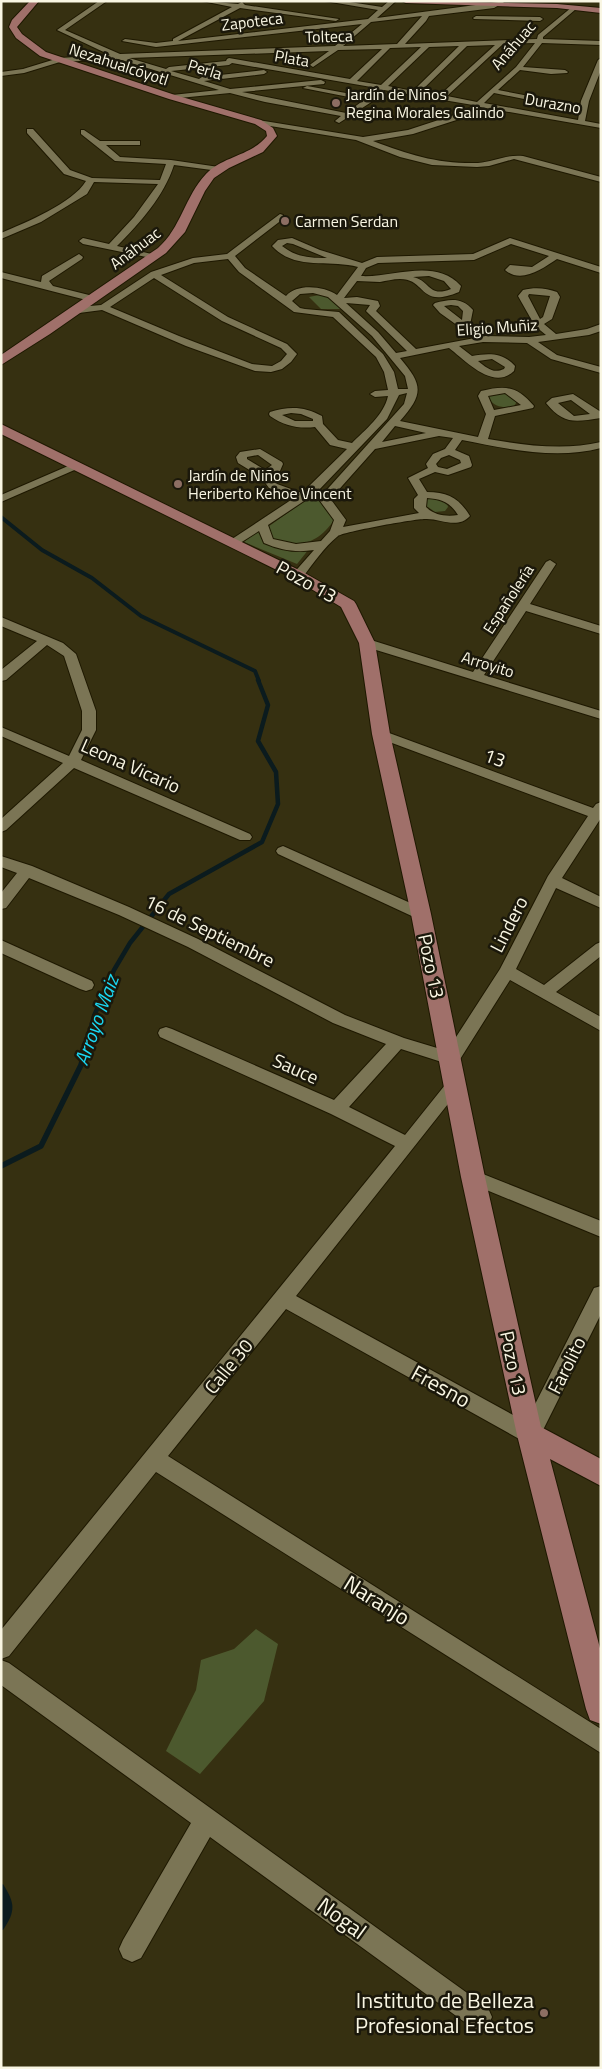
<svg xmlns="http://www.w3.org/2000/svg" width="602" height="2069" font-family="'Titillium Web',sans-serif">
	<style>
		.green { fill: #4c592e }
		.water { fill: #0b1b1e }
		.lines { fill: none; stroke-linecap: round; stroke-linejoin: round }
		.stream-far2 { stroke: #0b1b1e; stroke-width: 4 }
		.stream-far1 { stroke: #0b1b1e; stroke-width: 4.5 }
		.stream { stroke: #0b1b1e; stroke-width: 5.5 }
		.minor-casing { stroke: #1e1800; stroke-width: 2 }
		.major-casing { stroke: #1e1800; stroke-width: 2 }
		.minor { fill: #7b7555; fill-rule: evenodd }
		.major { fill: #a0706a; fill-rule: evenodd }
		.education-dot { fill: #8d6e63; stroke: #1b180b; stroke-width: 2 }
		.labels { text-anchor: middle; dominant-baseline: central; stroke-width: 5; stroke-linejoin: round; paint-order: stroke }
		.far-street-label { font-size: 16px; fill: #f9f6e3; stroke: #1b180b }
		.far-poi-label { font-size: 16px; fill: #f9f6e3; stroke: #1b180b; text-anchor: start }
		.street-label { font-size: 19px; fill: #f9f6e3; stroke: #1b180b }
		.water-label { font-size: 20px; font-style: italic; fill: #1ad7f3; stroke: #1b180b }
		.near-street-label { font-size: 22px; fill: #f9f6e3; stroke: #1b180b }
		.near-poi-label { font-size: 22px; fill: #f9f6e3; stroke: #1b180b; text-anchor: end }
	</style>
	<rect width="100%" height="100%" fill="#363011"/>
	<!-- green -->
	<g class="green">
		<polygon points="324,294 333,296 342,309 321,309 309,297"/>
		<path d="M490,393h19l8,9 -4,5c-10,1 -20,0 -25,-10z"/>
		<path d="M316,493h5v6l14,20c-19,26 -33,28 -63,21l-7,-11z"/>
		<polygon points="436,495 447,503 448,507 445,511 435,512 425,505 424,498"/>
		<polygon points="260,528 266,540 309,549 297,564 244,542"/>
		<polygon points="256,1629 278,1644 264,1701 200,1774 166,1751 196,1690 201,1660 234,1649"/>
	</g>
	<!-- water -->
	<path class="water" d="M3,1884c12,19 13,27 0,46h-2v-45z"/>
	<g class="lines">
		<!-- stream-far2 -->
		<polyline class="stream-far2" points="1,517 42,550 92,578 141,616 255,671 259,681"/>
		<!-- stream-far1 -->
		<polyline class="stream-far1" points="88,1039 94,1016 114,970 130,943 169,894 262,842 278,804 276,772 258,741 268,705 258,680"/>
		<!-- stream -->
		<polyline class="stream" points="1,1166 41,1146 81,1065 88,1038"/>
		<!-- minor casing -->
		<g class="minor-casing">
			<g id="minor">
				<path d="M99,1h8l-42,29 55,24 215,-8 27,-22 -206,23 -34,-6 3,-2 31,4 17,-2v-2l59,-32 -30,-6 36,3 4,-2 3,3 94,14 -3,2 -96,-13 -62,33 190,-22 10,-9 -53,-9h18l39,6 7,-6h7l-19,17 129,-17 -12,7 -65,8 -3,5 -21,23 132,-5 1,-4 34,-28h4v2l-33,28v2l58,2v4l-59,-2 -19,24 42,3 3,2 -1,1 -16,1 -31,-4 -22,20 31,6v4l-35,-7 -10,10 94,17 3,-19 17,-41 3,-2v12l-12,31 -4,20 16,3v4l-121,-21 -8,8 -59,19 -40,7c37,14 65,23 105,22 15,-1 29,-9 45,-7l78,21v5l-87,-23 -25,7 -12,1 -45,-2 -32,-8 -44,-17 -98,-16 -4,-2 4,-2 105,17 45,-7 58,-19 7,-6 -89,-15 -11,11 -34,22 -4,-2 6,-5 -76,-14 -35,-9 -61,6v-4h3l47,-5 -101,-31 -58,3 -36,11 -23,3v-4l22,-3 36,-11 51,-3 -53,-25zM422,16l-25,28 -54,2 28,-24zM535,43l-19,24 -39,35 -30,-6 56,-52zM495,45l-55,50 -20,-3 47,-46zM459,46l-46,45 -25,-5 41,-39zM421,47l-40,38 -24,-4 33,-33zM382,49l-32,30 -121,-21 -2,1 -1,2 -57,6 -3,2 -37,-11 200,-7 -18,13 -1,1 3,2 25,-17zM232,63l145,25 -9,9 -61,-11 -4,2 61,12 -18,13 -104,-21 82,-8 1,-2 -4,-2 -91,9 -26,-8 60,-7 3,-2 -3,-2 -62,7 -3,2 -28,-8 58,-6z"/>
				<polygon points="476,16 540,17 543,19 540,21 474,19 473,18"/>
				<path d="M27,129h6l37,41 22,8 68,2 6,-16 -51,-3 -34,-27v-4h3l16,11h40v4h-34l14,12 51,3 48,7 4,2 -4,2 -45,-6c-10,31 -34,58 -57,81l39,9v4l-73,-15 -4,-3 4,-3 26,6 25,-27 24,-33 -64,-2 -7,12 -46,28 -40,17v-6c24,-10 72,-30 85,-52l-22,-7 -37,-41z"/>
				<path d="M280,214l3,1v4l-48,37 10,12 41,28c11,-13 38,-10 51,-1l21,-28c-30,-8 -63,4 -86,-21l6,-6 14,-2 28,12 42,13 15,-6 96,-3 37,-16 91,29v6l-44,-14c-15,10 -36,25 -52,11l5,-5 22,2 17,-11 -38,-12 -37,16 -96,3 -12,5 -5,8c32,2 74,-19 100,10l-2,6c-41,17 -32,-13 -59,-13 -7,0 -14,2 -20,3 -8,0 -15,-1 -23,-1l-13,17 13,-1 21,4 2,5 -4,5 40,38 59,-11 -35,-25 -7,-8 2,-2c15,-4 27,-6 38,7l-3,15 15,11 44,1 17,-2 -11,-9 -17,-30 5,-6c12,-3 23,-2 34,2l3,5 -8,22 -8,5 12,10 31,-5 14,-5v7l-12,4 -51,7 19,13 44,12v6l-50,-14 -24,-16 -44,-1 -24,4 13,10c16,-3 31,-4 43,10l-1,5c-21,20 -48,-10 -65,-23l-49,10c23,27 24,36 0,63l78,16 8,-23 -8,-18 3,-5c25,-6 36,-5 53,15l-1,2 -38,8 -7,23c37,6 75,12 113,3v6c-45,12 -94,1 -139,-8l-7,10 14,6 3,9 -1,2 -23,8 -13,-3 -16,7 8,13c21,0 32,6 43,24 -13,14 -30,2 -45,3 -11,0 -82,13 -87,17 -14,11 -25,28 -36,42l-4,1 -6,-4 22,-25c-18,3 -34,0 -50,-7l-5,-12 -22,14h-8l-2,-2 2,-2 65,-43 -25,-10 -8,-11 -23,-14 -2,-6 4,-5 20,-3 22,13 1,2 -3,7 -9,5 6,8 25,9 45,-44 -17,-4 -15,-18c-16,2 -31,-1 -45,-11l-1,-2 1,-2c19,-6 34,-6 52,4l1,8 15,16 14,3c13,-13 32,-28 36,-47l-13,1 -5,-3 5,-3 13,-1 -4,-18 -8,-15 -43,-40 -39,-5 -55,-40 -11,-13 -34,4 -33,12 67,42 59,27 10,10 -6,8 -9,7 -11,3 -16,-1 -69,-25 -84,-36 -23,3 -5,-3 5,-3 22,-2 50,-33 42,-14 34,-4zM287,243l6,1 34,14c-18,0 -31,-1 -45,-12zM429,276l15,5 7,8c-23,9 -20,-8 -38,-12zM154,278l68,43 59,27 6,6 -6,7 -9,5 -20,-2 -73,-28 -69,-29zM313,293l15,4 44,39 33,40 3,13h-10l-4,-17 -11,-18 -44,-42 -34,-3 -5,-1 -8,-7 8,-7zM529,294l21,2 -7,21 -3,2 -12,-23zM346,303l24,2 -4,6 2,2 39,38 -11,2 -18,-21zM451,305l7,1 5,5 -1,9 -18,-14zM492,359l13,8 -1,2c-11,5 -17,-1 -26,-8zM407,393l-3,11 -81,90 -3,7 14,19 -4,11 -9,10 -25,3 -23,-5 -5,-14 48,-32 71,-74 12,-24zM505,393l16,12 -27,5 -6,-14zM291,413l10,1 12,5v2h-18l-13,-6zM395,426l31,7 -44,9zM439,436l14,2 -8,11 -12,5 -7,10 2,4 -20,10 10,17 -4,4v9l5,5 -76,14 3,-7 -14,-19 2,-6 41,-46zM258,455l14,10 -7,5 -18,-11v-2zM449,455l11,5 1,3 -14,6 -9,-2 -2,-3 5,-6zM427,498c14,1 23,4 31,17 -12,2 -24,0 -32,-8z"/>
				<polygon points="79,254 83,257 82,259 49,281 53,286 97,297 97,301 94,302 1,278 1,272 41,282 42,276"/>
				<path d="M573,394l28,18v6c-26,4 -37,7 -55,-15l6,-5zM571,400l19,14 -16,2 -16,-13z"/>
				<polygon points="75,463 80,466 79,468 1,502 1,495"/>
				<polygon points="550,560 556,564 530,604 601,626 601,634 526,611 484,675 601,711 601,719 363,646 361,643 363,640 371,640 473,672 546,562"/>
				<polygon points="1,617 63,643 76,654 96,711 96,730 81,760 250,834 252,837 250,840 240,840 74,768 6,830 1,832 1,819 63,763 1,736 1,727 69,756 82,730 82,711 64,656 47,645 6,680 1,681 1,670 37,641 1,626"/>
				<polygon points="381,730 593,808 596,804 601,802 601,818 562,878 601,897 601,908 556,888 516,969 544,985 596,944 601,942 601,956 556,992 601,1017 601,1031 510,980 457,1064 451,1065 401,1049 349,1107 405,1135 449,1080 455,1078 461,1080 463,1085 296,1296 526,1422 594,1288 601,1286 601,1314 537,1442 530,1445 286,1309 168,1456 601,1729 601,1753 156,1472 9,1656 1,1659 1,1630 395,1146 331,1114 160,1037 158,1033 160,1029 166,1027 172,1029 334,1100 386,1044 333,1023 188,947 119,915 29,878 6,908 1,909 1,893 17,873 1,867 1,856 32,866 129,907 198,939 345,1015 404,1038 447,1051 500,969 548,876 588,816 376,737 374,734"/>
				<polygon points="283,846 426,910 429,914 426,918 421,919 416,918 278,854 276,851 278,848"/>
				<polygon points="1,940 92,981 94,985 92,989 86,991 80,989 1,953"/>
				<polygon points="473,1170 601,1221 601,1237 467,1182 464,1177 467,1172"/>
				<polygon points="1,1660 9,1663 488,2008 492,2017 488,2026 479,2030 470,2026 210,1837 141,1958 132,1962 123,1958 119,1949 123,1940 191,1823 1,1685"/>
			</g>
		</g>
		<!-- major casing -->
		<g class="major-casing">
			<g id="major">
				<path d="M30,1h9l-22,26 5,7 24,18 129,43 86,25 12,8 4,8 -14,16 -34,16 -15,10 -9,13 -20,41 -19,21 -116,81 -49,31v-10l157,-107c23,-20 27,-52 48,-74 17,-18 45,-18 61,-38l-1,-5 -11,-7 -86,-25 -129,-43 -24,-18 -7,-11 3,-7z"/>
				<polygon points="402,1 557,4 601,8 601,13 557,8 406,3"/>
				<polygon points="1,424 303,572 354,601 356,604 375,643 390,734 431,914 485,1177 541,1427 601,1459 601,1486 550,1459 601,1652 601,1724 590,1720 586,1709 517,1435 461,1177 411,914 372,734 359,643 341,607 293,578 1,434"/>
			</g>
		</g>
		<!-- minor -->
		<use href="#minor" class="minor"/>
		<!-- major -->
		<use href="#major" class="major"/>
	</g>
	<!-- markers -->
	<g class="education-dot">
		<circle cx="336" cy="103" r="5"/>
		<circle cx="285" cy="221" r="5"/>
		<circle cx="178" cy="484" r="5"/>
		<circle cx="544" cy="2013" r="5"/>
	</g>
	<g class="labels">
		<!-- far-street labels -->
		<g class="far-street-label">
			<text transform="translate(252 21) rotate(-7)">Zapoteca</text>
			<text transform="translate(329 36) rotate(-2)">Tolteca</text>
			<text transform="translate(513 45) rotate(-49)">Anáhuac</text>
			<text transform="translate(292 58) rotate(10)">Plata</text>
			<text transform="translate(119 64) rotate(18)">Nezahualcóyotl</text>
			<text transform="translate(205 69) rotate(17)">Perla</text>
			<text transform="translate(553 103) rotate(10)">Durazno</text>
			<text transform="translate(135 248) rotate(-37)">Anáhuac</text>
			<text transform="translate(497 327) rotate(-4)">Eligio Muñiz</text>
			<text transform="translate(508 599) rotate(-57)">Españolería</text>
			<text transform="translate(488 664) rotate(17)">Arroyito</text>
		</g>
		<!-- far-poi labels -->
		<g class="far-poi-label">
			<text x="346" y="94">Jardín de Niños<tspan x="346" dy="18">Regina Morales Galindo</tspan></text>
			<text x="295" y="221">Carmen Serdan</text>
			<text x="188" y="475">Jardín de Niños<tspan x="188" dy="18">Heriberto Kehoe Vincent</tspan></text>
		</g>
		<!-- street labels -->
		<g class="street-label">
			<text transform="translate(307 581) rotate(29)">Pozo 13</text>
			<text transform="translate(495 757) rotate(20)">13</text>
			<text transform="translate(131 765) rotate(24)">Leona Vicario</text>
			<text transform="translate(508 924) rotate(-63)">Lindero</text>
			<text transform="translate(210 930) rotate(26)">16 de Septiembre</text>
			<text transform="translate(432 966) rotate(78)">Pozo 13</text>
			<text transform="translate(296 1068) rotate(24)">Sauce</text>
			<text transform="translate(514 1363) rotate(78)">Pozo 13</text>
			<text transform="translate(566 1365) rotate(-63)">Farolito</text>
			<text transform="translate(228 1366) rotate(-51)">Calle 30</text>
		</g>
		<!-- water labels -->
		<g class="water-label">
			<text transform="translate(96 1020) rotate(-70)">Arroyo Maiz</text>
		</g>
		<!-- near-street labels -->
		<g class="near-street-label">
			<text transform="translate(441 1386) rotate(29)">Fresno</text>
			<text transform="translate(377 1600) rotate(32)">Naranjo</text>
			<text transform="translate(342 1918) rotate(36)">Nogal</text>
		</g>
		<!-- near-poi labels -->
		<g class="near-poi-label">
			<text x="534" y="2000">Instituto de Belleza<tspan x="534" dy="25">Profesional Efectos</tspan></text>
		</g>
	</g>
	<!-- border -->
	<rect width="602" height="2069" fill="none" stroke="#f9f6e3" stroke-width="5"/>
</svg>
